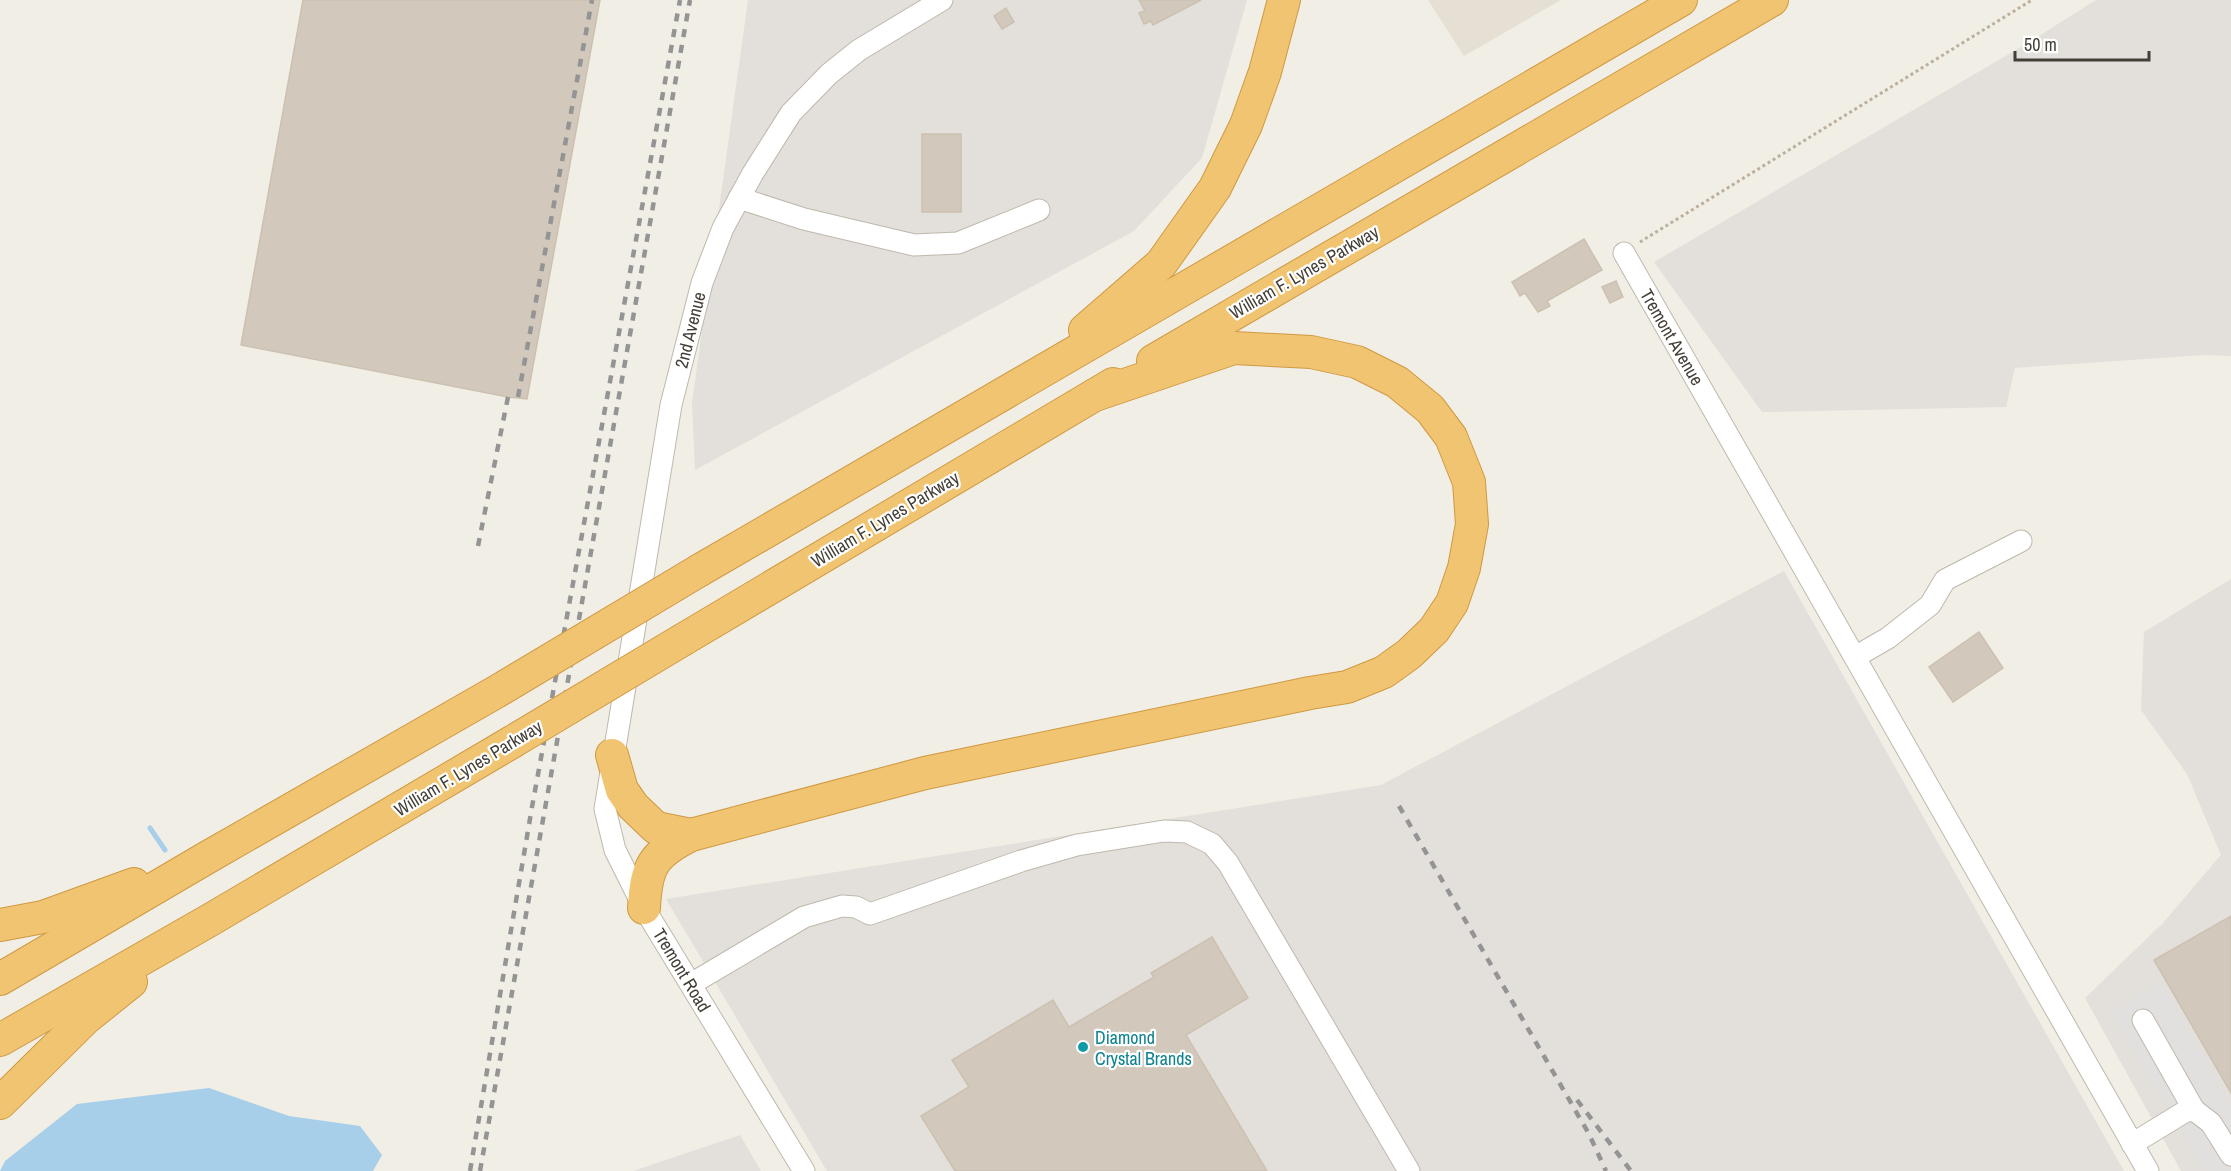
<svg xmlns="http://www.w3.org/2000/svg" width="2231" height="1171" font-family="'Archivo Narrow',sans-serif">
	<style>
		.residential { fill: #e5dfd4 }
		.industrial { fill: #e3dfdb }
		.parking { fill: #e2e0de }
		.water { fill: #a7cfe9 }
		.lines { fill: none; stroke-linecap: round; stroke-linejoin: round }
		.stream { stroke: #a7cfe9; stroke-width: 5 }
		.building { fill: #d2c9bc; stroke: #ccc1b0; stroke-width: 1.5 }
		.minor-casing { stroke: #bfb8ac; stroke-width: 23 }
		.highway-casing { stroke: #cf9942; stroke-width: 34 }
		.path { stroke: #bcb09c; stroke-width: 3; stroke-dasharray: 3 3; stroke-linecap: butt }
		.minor { stroke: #fff; stroke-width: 21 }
		.highway { stroke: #f1c471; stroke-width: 32 }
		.rail { stroke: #949494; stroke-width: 4.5; stroke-dasharray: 8 8; stroke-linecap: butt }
		.highway-bridge-casing { stroke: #cf9942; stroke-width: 34; stroke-linecap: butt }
		.highway-bridge { stroke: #f1c471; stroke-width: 32 }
		.culture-dot { fill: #0f9aa8; stroke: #fff; stroke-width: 2 }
		.labels { text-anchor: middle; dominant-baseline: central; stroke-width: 4.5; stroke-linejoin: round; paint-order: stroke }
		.street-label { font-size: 18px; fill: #433e36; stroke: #fff }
		.culture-label { font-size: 18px; fill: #0d838f; stroke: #fff; text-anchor: start }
	</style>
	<rect width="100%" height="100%" fill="#f1eee6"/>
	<!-- residential -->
	<polygon class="residential" points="1428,0 1561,0 1464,56"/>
	<!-- industrial -->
	<g class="industrial">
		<polygon points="748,0 1247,0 1202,158 1134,231 695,470 692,403"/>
		<polygon points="2096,0 2231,0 2231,356 2204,355 2015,368 2006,407 1762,412 1654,262 2026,44"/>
		<polygon points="1784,571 2124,1171 827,1171 666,899 1381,785"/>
		<polygon points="2231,579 2231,1171 2181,1171 2085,998 2163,923 2221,855 2187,774 2141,710 2144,632"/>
		<polygon points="740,1135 761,1171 633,1171"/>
	</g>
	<!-- parking -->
	<polygon class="parking" points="2161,983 2231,1106 2231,1171 2205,1171 2111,1011"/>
	<!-- water -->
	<polygon class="water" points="209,1088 289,1116 360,1126 382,1155 373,1171 0,1171 5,1161 77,1104"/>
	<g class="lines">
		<!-- stream -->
		<polyline class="stream" points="150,828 165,850"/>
	</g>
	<!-- building -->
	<g class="building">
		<polygon points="303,0 600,0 527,399 508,397 241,345"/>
		<polygon points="1139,0 1201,0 1153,25 1151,21 1144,24 1139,13 1145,11"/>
		<polygon points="1006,8 1014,22 1002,29 994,16"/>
		<rect x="922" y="134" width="39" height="78"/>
		<polygon points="1584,239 1602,270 1547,301 1550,306 1538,312 1525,293 1520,296 1512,282"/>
		<polygon points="1616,281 1623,297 1610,303 1602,287"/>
		<polygon points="1979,632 2003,668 1953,702 1929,667"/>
		<polygon points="2231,916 2231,1093 2154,960"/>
		<polygon points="1212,937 1248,998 1186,1035 1267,1171 955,1171 921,1116 969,1087 952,1060 1053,1000 1069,1027 1154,977 1151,973"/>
	</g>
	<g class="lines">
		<!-- minor casing -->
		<g class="minor-casing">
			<g id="minor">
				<polyline points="739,198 804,219 914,245 958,243 1039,210"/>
				<polyline points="1624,253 2148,1171"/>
				<polyline points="1855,657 1888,638 1930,605 1945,580 2021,541"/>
				<polyline points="691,984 804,917 842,906 856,907 870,914 1021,861 1077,845 1164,831 1187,832 1212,844 1228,863 1409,1171"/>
				<polyline points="2143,1020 2194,1110"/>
				<polyline points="2132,1144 2186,1111 2194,1110 2211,1123 2231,1155"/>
				<polyline points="804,1171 644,908 615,850 605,809 671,405 702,283 723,228 753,173 791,113 829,74 859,50 942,0"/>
			</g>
		</g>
		<!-- highway casing -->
		<g class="highway-casing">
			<g id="highway">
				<polyline points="1085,330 1161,264 1215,188 1246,125 1265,72 1284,0"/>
				<polyline points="1153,361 1772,0"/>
				<polyline points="700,570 1681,0"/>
				<polyline points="684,639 1113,384"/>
				<polyline points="612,755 622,790 633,806 656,828 691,835"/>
				<path d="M644,908c2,-42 9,-54 47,-73l234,-62 385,-80 37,-6 37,-15 25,-18 25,-24 18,-27 12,-35 8,-44 -3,-42 -18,-45 -21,-28 -33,-27 -40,-20 -46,-10 -77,-4 -139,47"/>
				<polyline points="0,925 43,917 134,884"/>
				<polyline points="0,979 208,857 496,692"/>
				<polyline points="0,1040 210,920 512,742"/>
				<polyline points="0,1103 86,1018 131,982"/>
			</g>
		</g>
		<!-- path -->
		<polyline class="path" points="1640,242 2032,0"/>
		<!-- minor -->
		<use href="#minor" class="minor"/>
		<!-- highway -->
		<use href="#highway" class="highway"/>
		<!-- rail -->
		<g class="rail">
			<polyline points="518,397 592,0"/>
			<polyline points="478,546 508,397"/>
			<polyline points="1399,806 1589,1134 1606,1171"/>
			<polyline points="1577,1100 1631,1171"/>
			<polyline points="470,1171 532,807 680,0"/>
			<polyline points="480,1171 690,0"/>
		</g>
		<!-- highway-bridge casing -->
		<g class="highway-bridge-casing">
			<g id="highway-bridge">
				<polyline points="496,692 700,570"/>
				<polyline points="512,742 684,639"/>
			</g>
		</g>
		<!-- highway-bridge -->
		<use href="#highway-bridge" class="highway-bridge"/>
	</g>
	<!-- markers -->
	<circle class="culture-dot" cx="1083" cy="1047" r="6"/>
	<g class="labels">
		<!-- street labels -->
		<g class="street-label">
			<text transform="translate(1304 272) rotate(-30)">William F. Lynes Parkway</text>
			<text transform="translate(690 330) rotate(-76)">2nd Avenue</text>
			<text transform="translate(1672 337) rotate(60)">Tremont Avenue</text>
			<text transform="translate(885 519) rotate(-31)">William F. Lynes Parkway</text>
			<text transform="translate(468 768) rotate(-31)">William F. Lynes Parkway</text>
			<text transform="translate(682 970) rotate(59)">Tremont Road</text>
		</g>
		<!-- culture labels -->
		<g class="culture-label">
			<text x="1095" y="1037">Diamond<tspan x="1095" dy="21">Crystal Brands</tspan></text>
		</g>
	</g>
	<!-- scale -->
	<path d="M2015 51v9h134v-9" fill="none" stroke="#433e36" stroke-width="3"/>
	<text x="2024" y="51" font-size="18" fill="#433e36" stroke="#ffffff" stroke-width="4.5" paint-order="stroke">50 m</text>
</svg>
